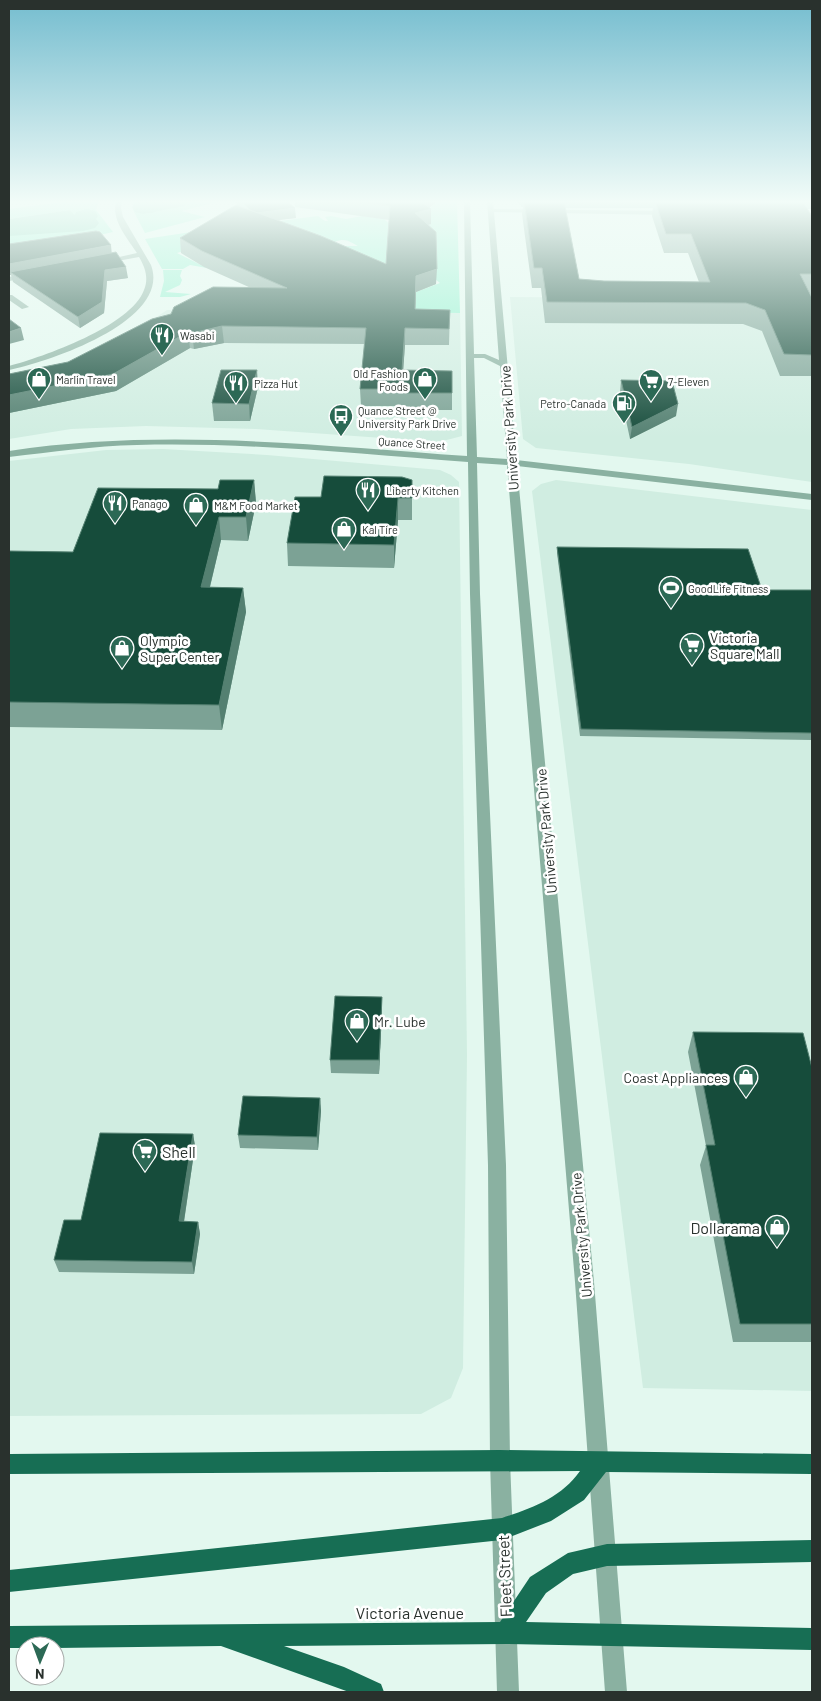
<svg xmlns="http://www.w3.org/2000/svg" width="821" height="1701" font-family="Barlow,sans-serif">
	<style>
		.built { fill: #d0ede1 }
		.green { fill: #8ff1cd }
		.water { fill: #68cba9 }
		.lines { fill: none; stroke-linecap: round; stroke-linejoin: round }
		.stream { stroke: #68cba9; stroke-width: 4.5 }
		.river { fill: #68cba9; fill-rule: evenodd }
		.minor { fill: #8ab1a1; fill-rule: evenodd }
		.tertiary { fill: #8ab1a1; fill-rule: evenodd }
		.trunk { fill: #176e54; fill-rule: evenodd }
		.wall { fill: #7ca295; fill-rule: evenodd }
		.shaded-wall { fill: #548071 }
		.building { fill: #164c3b; stroke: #548071 }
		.labels { text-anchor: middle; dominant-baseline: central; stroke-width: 5; stroke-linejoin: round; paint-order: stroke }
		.far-poi-label { font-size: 11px; fill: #29312d; stroke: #fff; text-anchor: start }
		.far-street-label { font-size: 11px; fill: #29312d; stroke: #fff }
		.street-label { font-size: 14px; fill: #29312d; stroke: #fff }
		.poi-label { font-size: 14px; fill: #29312d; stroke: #fff; text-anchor: start }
		.near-poi-label { font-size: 16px; fill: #29312d; stroke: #fff; text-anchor: start }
		.near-street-label { font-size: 16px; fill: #29312d; stroke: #fff }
	</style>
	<rect width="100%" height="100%" fill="#e3f8ef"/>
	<!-- built -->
	<g class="built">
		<polygon points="510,297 812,299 812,482 689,464 536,448 523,439"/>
		<polygon points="167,310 460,313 462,436 439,442 256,429 146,426 71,429 9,439 9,384 36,378 130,335"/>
		<polygon points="163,449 267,455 440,470 451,475 459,482 467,1055 463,1368 451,1398 421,1414 9,1416 9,461 106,450"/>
		<polygon points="556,480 812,510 812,1391 643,1388 532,491 541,484"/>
	</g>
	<!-- green -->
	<g class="green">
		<polygon points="70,201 99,201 96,210 113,232 60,244 9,252 9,234 83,224 70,210 9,219 9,209"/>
		<polygon points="135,201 221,201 181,211 205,217 145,233 133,210"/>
		<path d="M439,201h18l3,112 -76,-1 24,-17 32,-12 -5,-4 -45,-6 -49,-27h17c-7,-3 -12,-9 -23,-4l1,3 -139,2 -20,6 30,15 -17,-3 -7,4h-21l-17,-30 53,-8 68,-2 14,-8 38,-5 7,5h3l-3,-4 6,-1 15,3 16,-3 22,3 9,8 34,-1 4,-2 -10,-9z"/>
		<polygon points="163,270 182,270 180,276 182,280 180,285 165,292 191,294 180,297 160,297 164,281"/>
	</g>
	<!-- water -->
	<polygon class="water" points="70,210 83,224 9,234 9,219"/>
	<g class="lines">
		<!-- stream -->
		<polyline class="stream" points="151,211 166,203"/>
		<!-- river -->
		<g class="river">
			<polygon points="141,201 187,201 184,206 143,214 135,212 132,207 135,202"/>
			<polygon points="87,209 95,211 98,216 96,219 99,223 95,228 83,231 9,236 9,222 73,218 76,212"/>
		</g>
		<!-- minor -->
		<g class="minor">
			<path d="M116,201h6l-1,7 2,9 28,48c21,56 -103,97 -142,105v-4c34,-9 122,-40 135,-76 5,-12 1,-23 -5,-33l-38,7 -4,-2 40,-9c-10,-15 -26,-33 -21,-52z"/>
			<polygon points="491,209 672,211 675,213 672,215 489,212 489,210"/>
			<polygon points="31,273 34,273 34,277 9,281 9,277"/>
			<polygon points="9,295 12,295 29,307 22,309 9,300"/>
		</g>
		<!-- tertiary -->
		<path class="tertiary" d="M464,201h6l4,153h11l14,6 -12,-159h6l23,259 296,34v6l-295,-34 77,816 33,410h-22l-30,-410 -68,-817 -30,-2 3,131 26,571 4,295 9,232h-22l-7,-232 -2,-295 -18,-571 -2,-132c-110,-8 -221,-20 -331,-17 -43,1 -85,7 -128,12v-6c152,-23 306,-6 458,5zM474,358h10l16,8 7,93 -30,-2z"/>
		<!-- trunk -->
		<g class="trunk">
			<path d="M500,1450l312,4v20l-206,-2 -22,28 -33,21 -49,19 -493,52v-22l493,-52c30,-10 59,-20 78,-47l-571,3v-20z"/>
			<polygon points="812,1540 812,1562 607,1566 573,1574 546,1593 526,1622 812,1628 812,1650 506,1644 284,1646 344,1667 381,1684 384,1692 349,1692 221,1646 55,1648 55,1646 25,1646 25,1648 9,1648 9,1626 500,1622 530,1577 568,1553 607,1544"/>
		</g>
	</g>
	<!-- wall -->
	<g class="wall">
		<polygon points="236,201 287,201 296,218 276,220 386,264 389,220 295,207 295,201 438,201 429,208 431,209 431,224 428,225 436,284 416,292 415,309 450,310 449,345 405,345 403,370 452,393 452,410 405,410 405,406 361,406 360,389 365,344 224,343 194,349 190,348 116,391 9,413 9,374 68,362 171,314 251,288 204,267 181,253 180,238 238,206 236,203"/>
		<path d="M518,201h294v8h-5l5,7v78h-2l2,4v78h-32l-18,-45 -19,-7 -198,-1 -4,-35h-9l-10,-74 1,-7h-2v-2h-2zM565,208h88l-1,8 12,37h24l11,29 -95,-1 -25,-2z"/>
		<polygon points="9,244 112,253 128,278 107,281 104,313 80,328 13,282 11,275 9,275"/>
		<polygon points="621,380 676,416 630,439 620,392"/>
		<polygon points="258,387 250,421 214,421 212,403"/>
		<polygon points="254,480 256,503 248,541 221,540 210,587 243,588 246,612 222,730 9,727 9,551 73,552 218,489"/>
		<polygon points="412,480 412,520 398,520 394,568 288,566 287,543 321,497"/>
		<polygon points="557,547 762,590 812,590 812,740 580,736 557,553"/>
		<polygon points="382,997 382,1011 379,1074 331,1073 330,1060"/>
		<polygon points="693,1032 812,1068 812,1342 733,1342 700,1165 706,1146 688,1052"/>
		<polygon points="320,1098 321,1111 318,1150 240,1148 238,1135"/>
		<polygon points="193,1134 195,1146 184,1222 198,1222 200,1234 194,1274 59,1272 54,1260 81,1220"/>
	</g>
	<!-- shaded-wall -->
	<g class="shaded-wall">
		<polygon points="421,201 438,201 426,210 431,209 431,224 415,228 415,213"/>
		<polygon points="295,208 296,218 253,223 252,213"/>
		<polygon points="111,245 112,256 10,272 11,275 9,275 9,264"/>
		<polygon points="126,267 128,278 107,281 104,313 80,328 78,317 105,270"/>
		<polygon points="437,269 436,284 416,292 415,325 416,276"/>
		<polygon points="222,326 224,343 194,349 192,333"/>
		<polygon points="21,328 24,340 9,344 9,332"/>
		<polygon points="405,328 405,345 402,387 402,370"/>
		<polygon points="188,332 190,348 116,391 9,413 9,395"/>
		<polygon points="257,370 258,387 250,421 249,404"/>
		<polygon points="678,404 676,416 630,439 632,427"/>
		<polygon points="254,480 256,503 248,541 246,517"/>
		<polygon points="398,498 398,520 394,568 394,545"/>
		<polygon points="219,517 221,540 204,611 201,587"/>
		<polygon points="243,588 246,612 222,730 219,705"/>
		<polygon points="382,997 382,1011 379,1074 379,1060"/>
		<polygon points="320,1098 321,1111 318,1150 317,1137"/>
		<polygon points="193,1134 195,1146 182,1234 179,1221"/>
		<polygon points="198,1222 200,1234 194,1274 192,1262"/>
	</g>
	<!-- building -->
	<g class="building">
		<polygon points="241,201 287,201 295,208 256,213 250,210"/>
		<polygon points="355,201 421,201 431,209 415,213 436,232 437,269 416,276 415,309 450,310 449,329 405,328 402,370 452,371 452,393 405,393 405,389 360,389 366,328 222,326 192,333 188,332 113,374 9,395 9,374 68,362 152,319 171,314 174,307 213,287 287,288 202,251 180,238 236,205 321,236 386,264 390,206"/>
		<polygon points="524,201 564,201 579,279 604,281 710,282 691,234 666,234 655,201 802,201 812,216 812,274 800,274 812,298 812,355 784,354 765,310 746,303 547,302 542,268 534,268"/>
		<polygon points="96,231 100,232 111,245 9,264 9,244"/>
		<polygon points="116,252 126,267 105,270 102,302 78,317 10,272"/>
		<polygon points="9,319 21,328 9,332"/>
		<polygon points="221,370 257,370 249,404 212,403"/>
		<polygon points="621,380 672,381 678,404 632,427"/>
		<polygon points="324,476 402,477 412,480 412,498 398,498 394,545 287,543 295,497 321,497"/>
		<polygon points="220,480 254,480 246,517 219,517 201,587 243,588 219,705 9,702 9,551 73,552 98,488 218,489"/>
		<polygon points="557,547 748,549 762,590 812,590 812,733 581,729"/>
		<polygon points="335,996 382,997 379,1060 330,1060"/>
		<polygon points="693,1032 803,1033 812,1068 812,1324 740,1324 706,1145 715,1145"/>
		<polygon points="243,1096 320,1098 317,1137 238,1135"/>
		<polygon points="100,1133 193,1134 179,1221 198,1222 192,1262 54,1260 64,1220 81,1220"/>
	</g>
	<!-- sky -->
	<linearGradient id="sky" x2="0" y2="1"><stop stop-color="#75bdcf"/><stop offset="0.46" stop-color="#f2fcf8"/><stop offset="1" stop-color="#f2fcf8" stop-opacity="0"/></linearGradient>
	<rect width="821" height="439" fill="url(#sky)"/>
	<!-- icons -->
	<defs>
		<g id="restaurant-pin" transform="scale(1.25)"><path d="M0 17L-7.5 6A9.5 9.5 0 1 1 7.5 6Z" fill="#2c6955" stroke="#fff"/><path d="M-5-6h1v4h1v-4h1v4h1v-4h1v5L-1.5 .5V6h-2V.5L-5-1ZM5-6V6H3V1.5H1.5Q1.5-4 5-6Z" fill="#fff"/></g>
		<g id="shop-pin" transform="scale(1.25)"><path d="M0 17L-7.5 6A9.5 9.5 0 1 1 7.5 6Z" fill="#2c6955" stroke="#fff"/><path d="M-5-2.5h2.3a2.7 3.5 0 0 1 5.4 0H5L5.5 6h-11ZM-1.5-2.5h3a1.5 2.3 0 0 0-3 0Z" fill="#fff"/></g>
		<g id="supermarket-pin" transform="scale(1.25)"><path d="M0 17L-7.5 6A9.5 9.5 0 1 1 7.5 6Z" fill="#2c6955" stroke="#fff"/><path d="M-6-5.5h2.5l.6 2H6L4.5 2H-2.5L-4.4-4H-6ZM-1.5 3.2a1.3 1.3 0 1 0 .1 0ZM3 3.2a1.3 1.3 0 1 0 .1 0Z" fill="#fff"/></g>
		<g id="fuel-pin" transform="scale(1.25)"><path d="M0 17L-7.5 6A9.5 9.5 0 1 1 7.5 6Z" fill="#2c6955" stroke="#fff"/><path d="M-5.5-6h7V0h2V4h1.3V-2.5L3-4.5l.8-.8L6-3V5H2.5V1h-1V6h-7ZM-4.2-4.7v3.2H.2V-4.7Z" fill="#fff"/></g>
		<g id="bus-pin" transform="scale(1.25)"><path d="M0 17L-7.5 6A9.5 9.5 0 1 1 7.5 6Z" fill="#2c6955" stroke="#fff"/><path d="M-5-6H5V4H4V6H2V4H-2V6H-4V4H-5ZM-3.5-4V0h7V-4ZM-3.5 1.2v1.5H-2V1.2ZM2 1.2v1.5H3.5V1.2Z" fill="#fff"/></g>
		<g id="stadium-pin" transform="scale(1.25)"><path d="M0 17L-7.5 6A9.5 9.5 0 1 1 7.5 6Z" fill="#2c6955" stroke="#fff"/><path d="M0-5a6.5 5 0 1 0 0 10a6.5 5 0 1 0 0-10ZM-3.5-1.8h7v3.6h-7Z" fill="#fff"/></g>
	</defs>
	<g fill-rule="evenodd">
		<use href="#restaurant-pin" x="162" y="335"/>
		<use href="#shop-pin" x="39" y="379"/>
		<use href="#shop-pin" x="425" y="379"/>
		<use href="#supermarket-pin" x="651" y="381"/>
		<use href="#restaurant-pin" x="236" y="383"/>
		<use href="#fuel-pin" x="624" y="403"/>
		<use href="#bus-pin" x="341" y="416"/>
		<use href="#restaurant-pin" x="368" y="490"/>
		<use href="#restaurant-pin" x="115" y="503"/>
		<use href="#shop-pin" x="196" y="505"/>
		<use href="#shop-pin" x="344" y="529"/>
		<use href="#stadium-pin" x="671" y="588"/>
		<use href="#supermarket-pin" x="692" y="645"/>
		<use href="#shop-pin" x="122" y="648"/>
		<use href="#shop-pin" x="357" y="1021"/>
		<use href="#shop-pin" x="746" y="1077"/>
		<use href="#supermarket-pin" x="145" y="1151"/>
		<use href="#shop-pin" x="777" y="1227"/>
	</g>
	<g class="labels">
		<!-- far-poi labels -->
		<g class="far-poi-label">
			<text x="180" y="335">Wasabi</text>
			<text x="408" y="373" text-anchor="end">Old Fashion<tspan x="408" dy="13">Foods</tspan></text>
			<text x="56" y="379">Marlin Travel</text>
			<text x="668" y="381">7-Eleven</text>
			<text x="254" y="383">Pizza Hut</text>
			<text x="606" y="403" text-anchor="end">Petro-Canada</text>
			<text x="358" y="410">Quance Street @<tspan x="358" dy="13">University Park Drive</tspan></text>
			<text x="386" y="490">Liberty Kitchen</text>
			<text x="132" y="503">Panago</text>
			<text x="214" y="505">M&amp;M Food Market</text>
			<text x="362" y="529">Kal Tire</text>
			<text x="688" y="588">GoodLife Fitness</text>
		</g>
		<!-- far-street labels -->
		<g class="far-street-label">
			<text transform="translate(412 443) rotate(4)">Quance Street</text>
		</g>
		<!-- street labels -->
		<g class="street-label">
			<text transform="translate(509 428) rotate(-94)">University Park Drive</text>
			<text transform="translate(546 831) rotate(-95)">University Park Drive</text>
			<text transform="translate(581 1235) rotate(-95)">University Park Drive</text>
		</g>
		<!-- poi labels -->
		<g class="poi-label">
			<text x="710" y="637">Victoria<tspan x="710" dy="16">Square Mall</tspan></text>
			<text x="140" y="640">Olympic<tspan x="140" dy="16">Super Center</tspan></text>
			<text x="374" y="1021">Mr. Lube</text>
			<text x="728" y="1077" text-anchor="end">Coast Appliances</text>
		</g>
		<!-- near-poi labels -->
		<g class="near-poi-label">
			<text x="162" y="1151">Shell</text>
			<text x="760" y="1227" text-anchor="end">Dollarama</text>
		</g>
		<!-- near-street labels -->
		<g class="near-street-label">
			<text transform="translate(504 1576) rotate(-92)">Fleet Street</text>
			<text x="410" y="1612">Victoria Avenue</text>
		</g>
	</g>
	<!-- border -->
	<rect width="821" height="1701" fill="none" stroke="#29312d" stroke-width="20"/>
	<!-- north arrow -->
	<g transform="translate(40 1661) rotate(181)"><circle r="24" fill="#ffffff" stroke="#a9adab"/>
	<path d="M0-4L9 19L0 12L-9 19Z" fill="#2c6955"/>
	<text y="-8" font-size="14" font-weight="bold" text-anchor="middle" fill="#29312d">N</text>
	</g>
</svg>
